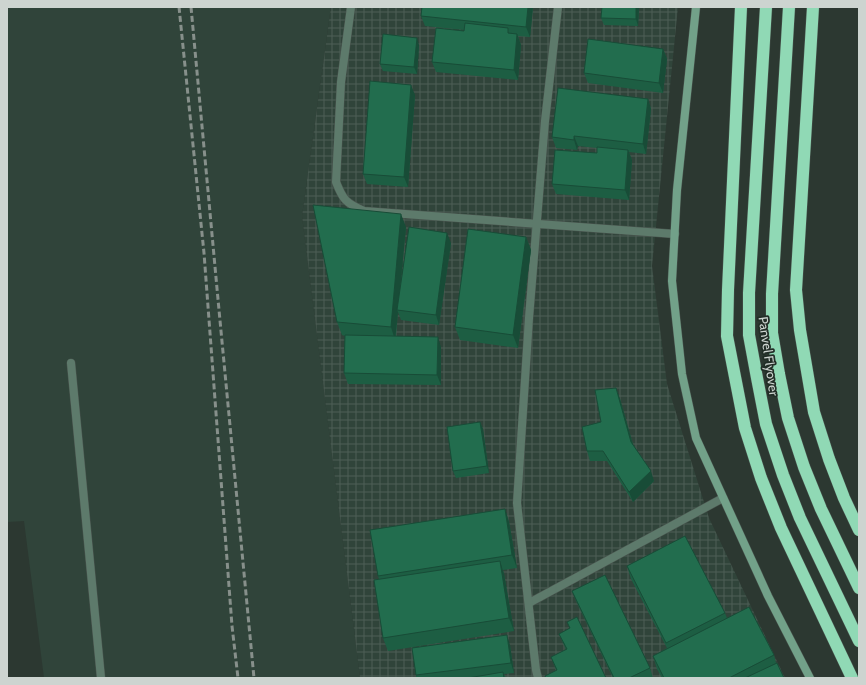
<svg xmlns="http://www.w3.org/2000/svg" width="866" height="685" font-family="Cabin,sans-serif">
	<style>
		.built { fill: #30443a }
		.industrial { fill: url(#industrial-grid) }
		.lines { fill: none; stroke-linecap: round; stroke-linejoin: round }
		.lane-casing { stroke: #49544e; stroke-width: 9 }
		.street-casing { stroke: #49544e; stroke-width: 9 }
		.secondary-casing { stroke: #49544e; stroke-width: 9 }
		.highway-casing { stroke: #49544e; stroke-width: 13 }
		.lane { stroke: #5d7a6b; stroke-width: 8 }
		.street { stroke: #5d7a6b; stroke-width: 8 }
		.secondary { stroke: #72a189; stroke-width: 8 }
		.highway { stroke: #90d9b5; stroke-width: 12 }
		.rail { stroke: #87908b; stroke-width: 3; stroke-dasharray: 6 3; stroke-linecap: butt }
		.wall { fill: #1d5e43 }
		.shaded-wall { fill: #184c37 }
		.building { fill: #226d4e; stroke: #184c37 }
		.labels { text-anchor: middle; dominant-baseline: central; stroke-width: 3.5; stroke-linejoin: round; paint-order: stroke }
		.street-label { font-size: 13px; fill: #cdd4d0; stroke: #222e27 }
	</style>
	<defs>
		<pattern id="industrial-grid" width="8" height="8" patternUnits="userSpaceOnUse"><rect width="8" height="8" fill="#30443a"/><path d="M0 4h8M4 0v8" fill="none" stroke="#4d5e55"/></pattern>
	</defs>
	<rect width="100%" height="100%" fill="#2c3831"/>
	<!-- built -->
	<polygon class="built" points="7,7 331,7 302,216 360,678 44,678 24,521 7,522"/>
	<!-- industrial -->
	<polygon class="industrial" points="331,7 678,7 652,266 667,384 709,518 785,678 360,678 302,216"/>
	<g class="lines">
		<!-- lane casing -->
		<g class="lane-casing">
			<polyline id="lane" points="71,363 101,678"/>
		</g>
		<!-- street casing -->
		<g class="street-casing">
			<g id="street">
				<path d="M351,7l-10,75 -5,100c7,18 10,21 28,29l311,23"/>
				<polyline points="529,603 723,498"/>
				<polyline points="538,678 536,670 517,503 529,318 545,121 558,7"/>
			</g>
		</g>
		<!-- secondary casing -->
		<g class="secondary-casing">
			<polyline id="secondary" points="696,7 677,190 672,281 682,374 696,438 768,596 810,678"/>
		</g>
		<!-- highway casing -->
		<g class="highway-casing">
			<g id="highway">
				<polyline points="741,7 728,290 727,336 745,428 761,478 781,528 852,678"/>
				<polyline points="766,7 749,293 749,335 757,378 766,424 783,475 800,518 859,641"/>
				<polyline points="789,7 772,294 772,333 779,374 788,418 804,467 821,509 859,588"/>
				<polyline points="813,7 796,290 800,330 814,412 829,459 844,498 859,530"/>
			</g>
		</g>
		<!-- lane -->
		<use href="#lane" class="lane"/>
		<!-- street -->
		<use href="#street" class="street"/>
		<!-- secondary -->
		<use href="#secondary" class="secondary"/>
		<!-- highway -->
		<use href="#highway" class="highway"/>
		<!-- rail -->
		<g class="rail">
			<polyline points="179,7 204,253 232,626 238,678"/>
			<polyline points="191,7 219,310 254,678"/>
		</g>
	</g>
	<!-- wall -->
	<g class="wall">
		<polygon points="422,7 533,7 530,37 518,36 521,45 518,80 436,72 432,62 464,31 464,30 425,26 421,16"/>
		<polygon points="602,7 639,7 638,26 604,25 601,18"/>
		<polygon points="419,45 417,74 383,71 380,64"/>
		<polygon points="663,49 667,59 663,93 588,83 584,73"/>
		<polygon points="415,95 408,187 367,184 363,174"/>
		<polygon points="648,99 651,109 646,154 629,152 632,160 629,200 556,194 552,184 597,153 597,148 578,146 577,150 556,148 552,137"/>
		<polygon points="406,227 400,289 451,243 439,325 401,320 398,312 396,336 441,347 441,385 348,384 344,373 345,336 342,335 337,322"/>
		<polygon points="526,237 531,250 518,348 460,340 455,327"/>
		<polygon points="616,388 620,399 633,444 654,481 633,502 607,461 590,461 587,451"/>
		<polygon points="480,422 483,429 489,473 456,478 453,471"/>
		<polygon points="505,509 509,522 517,568 503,570 504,574 514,631 388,651 383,638 379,579 378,576"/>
		<polygon points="627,566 725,613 727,618 774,655 776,663 784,678 662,678 657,669 653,656 667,648 631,579"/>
		<polygon points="572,591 650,668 653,678 613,678 576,601"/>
		<polygon points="567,622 606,678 556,670 551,657 566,650 559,634 570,629"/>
		<polygon points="510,645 514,673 504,674 506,678 416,678 416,675"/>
	</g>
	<!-- shaded-wall -->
	<g class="shaded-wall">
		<polygon points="528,7 533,7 530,37 526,27"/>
		<polygon points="636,7 639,7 638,26 636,19"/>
		<polygon points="517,34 521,45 518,80 514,70"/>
		<polygon points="417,38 419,45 417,74 414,67"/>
		<polygon points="663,49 667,59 663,93 659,83"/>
		<polygon points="411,85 415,95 408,187 404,177"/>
		<polygon points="648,99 651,109 646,154 643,144"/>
		<polygon points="574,136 578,146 577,150 574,140"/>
		<polygon points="628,150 632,160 629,200 625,190"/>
		<polygon points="401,214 406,227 398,310 397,310 398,312 395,340 391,327"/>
		<polygon points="447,233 451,243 439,325 436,315"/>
		<polygon points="526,237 531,250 518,348 513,335"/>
		<polygon points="438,337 441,347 441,385 437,375"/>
		<polygon points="616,388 620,399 635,452 631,442"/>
		<polygon points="480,422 483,429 489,473 487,466"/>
		<polygon points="651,471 654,481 633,502 629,492"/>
		<polygon points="505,509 509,522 517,568 512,555"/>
		<polygon points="500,561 504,574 514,631 509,618"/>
		<polygon points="507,635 510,645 514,673 511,663"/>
	</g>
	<!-- building -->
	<g class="building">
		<polygon points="422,7 528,7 526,27 421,16"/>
		<polygon points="602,7 636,7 636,19 601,18"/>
		<polygon points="465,23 508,28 508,33 517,34 514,70 432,62 436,28 464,31"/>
		<polygon points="383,34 417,38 414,67 380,64"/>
		<polygon points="588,39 663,49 659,83 584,73"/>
		<polygon points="370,81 411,85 404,177 363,174"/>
		<polygon points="558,88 648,99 643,144 574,136 574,140 552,137"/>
		<polygon points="597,147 628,150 625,190 552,184 555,150 597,153"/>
		<polygon points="313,205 401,214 391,327 337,322"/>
		<polygon points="409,227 447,233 436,315 397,310"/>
		<polygon points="468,229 526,237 513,335 455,327"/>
		<polygon points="345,335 438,337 437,375 344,373"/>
		<polygon points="616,388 631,442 651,471 629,492 603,451 587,451 582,427 601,422 595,390"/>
		<polygon points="480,422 487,466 453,471 447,427"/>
		<polygon points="505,509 512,555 378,576 370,530"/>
		<polygon points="685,536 725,613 666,643 627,566"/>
		<polygon points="500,561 509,618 383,638 374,580"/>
		<polygon points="605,575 650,668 629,678 614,678 572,591"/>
		<polygon points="749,607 774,655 729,678 664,678 653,656"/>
		<polygon points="577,617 606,678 546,678 545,676 557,670 551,657 567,649 559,634 570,628 567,622"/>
		<polygon points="507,635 511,663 416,675 412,648"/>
		<polygon points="777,663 784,678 745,678"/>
		<polygon points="503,672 504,678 468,678"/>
	</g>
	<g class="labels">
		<!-- street labels -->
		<g class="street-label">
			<text transform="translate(769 356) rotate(82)">Panvel Flyover</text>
		</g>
	</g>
	<!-- border -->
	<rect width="866" height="685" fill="none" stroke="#cdd4d0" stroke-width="16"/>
</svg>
